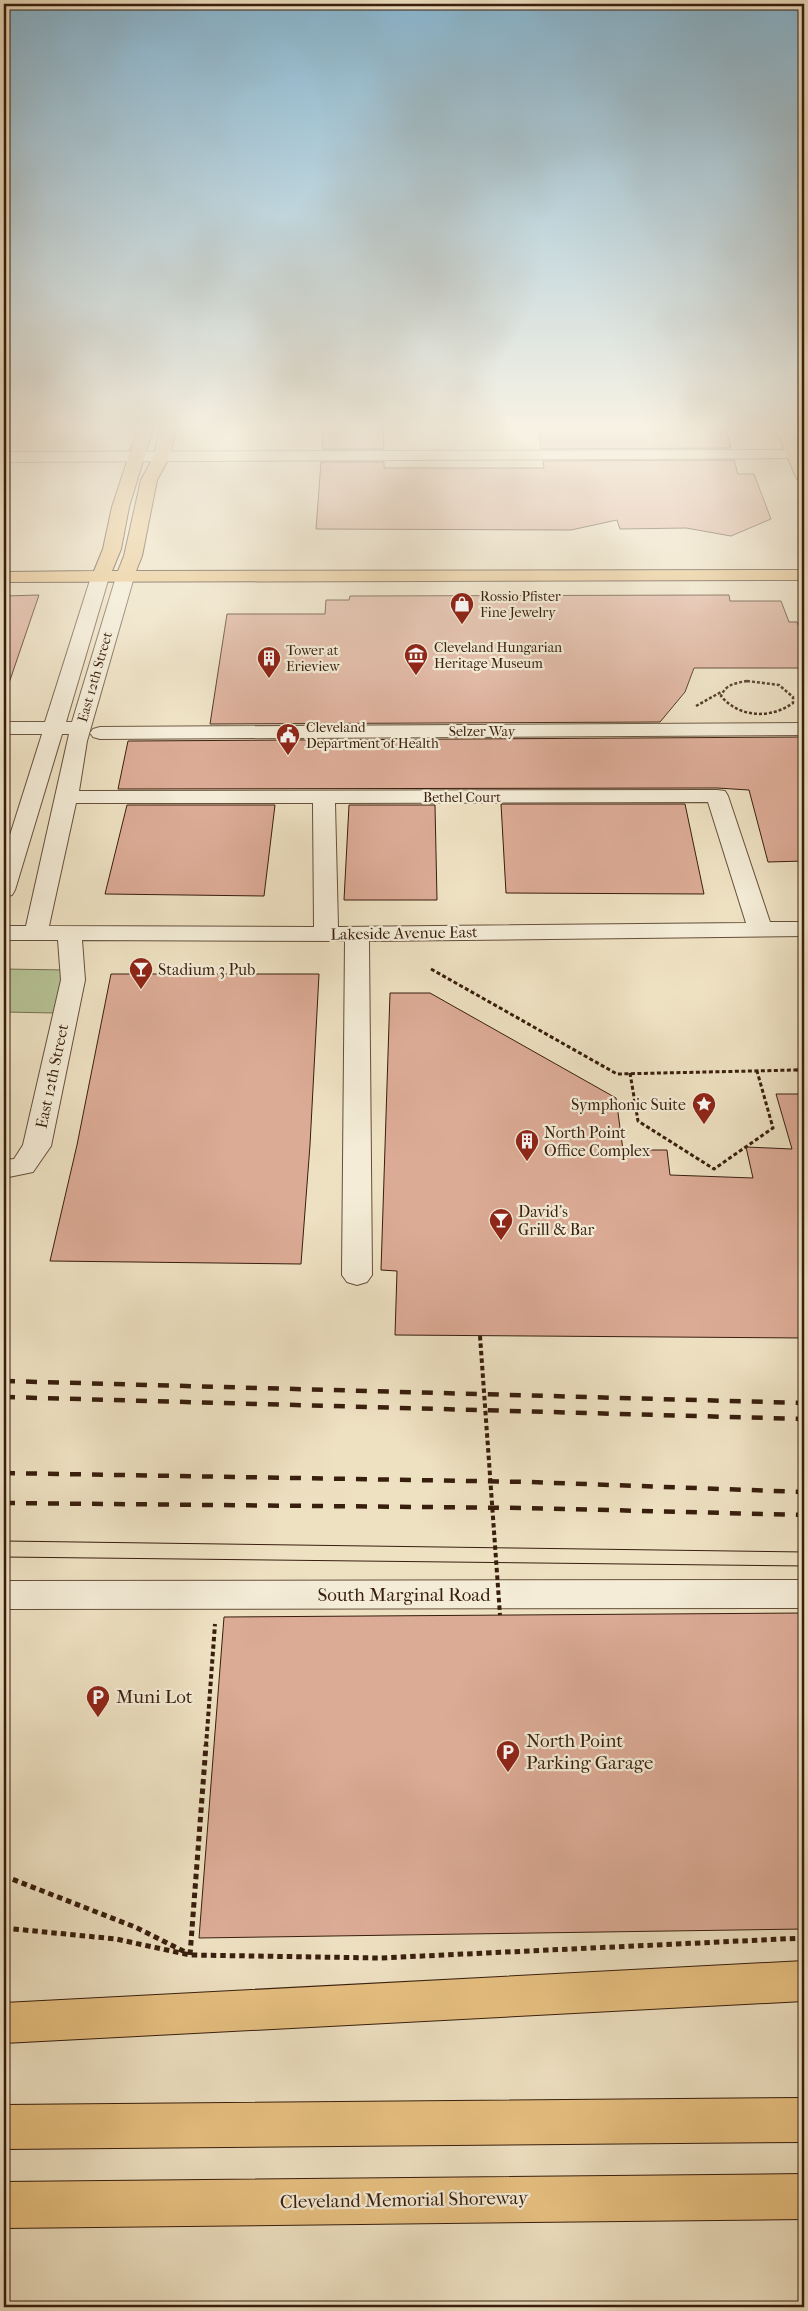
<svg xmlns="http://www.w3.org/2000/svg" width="808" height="2311" font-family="'IM FELL French Canon',serif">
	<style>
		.green { fill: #b6c395; stroke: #777051 }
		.building { fill: #dcab96; stroke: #381e0d }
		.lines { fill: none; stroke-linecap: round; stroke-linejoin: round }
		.minor-casing { stroke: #664f3a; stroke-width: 2 }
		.major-casing { stroke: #381e0d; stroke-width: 2 }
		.highway-casing { stroke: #381e0d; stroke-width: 2 }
		.path-far3 { stroke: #381e0d; stroke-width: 2.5; stroke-dasharray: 3 2; stroke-linecap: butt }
		.path-far2 { stroke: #381e0d; stroke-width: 3; stroke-dasharray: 4 2.5; stroke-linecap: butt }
		.path-far1 { stroke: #381e0d; stroke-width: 4; stroke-dasharray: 4.5 3; stroke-linecap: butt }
		.path { stroke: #381e0d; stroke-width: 5; stroke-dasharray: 5.5 4; stroke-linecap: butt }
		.minor { fill: #f4ecd7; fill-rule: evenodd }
		.major { fill: #e7c081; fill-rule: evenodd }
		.highway { fill: #e7c081; fill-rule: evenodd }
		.tram { stroke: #381e0d; stroke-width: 1 }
		.rail { stroke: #381e0d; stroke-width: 4.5; stroke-dasharray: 11 11; stroke-linecap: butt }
		.path-bridge { stroke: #381e0d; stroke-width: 4; stroke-dasharray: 4.5 3; stroke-linecap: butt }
		.labels { text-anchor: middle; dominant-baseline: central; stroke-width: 4.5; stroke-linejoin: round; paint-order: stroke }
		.far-poi-label { font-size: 14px; fill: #381e0d; stroke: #f4ecd7; text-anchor: start }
		.far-street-label { font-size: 14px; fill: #381e0d; stroke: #f4ecd7 }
		.street-label { font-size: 16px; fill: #381e0d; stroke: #f4ecd7 }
		.poi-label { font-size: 16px; fill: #381e0d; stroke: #f4ecd7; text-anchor: start }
		.near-street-label { font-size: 19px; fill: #381e0d; stroke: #f4ecd7 }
		.near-poi-label { font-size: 19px; fill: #381e0d; stroke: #f4ecd7; text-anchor: start }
	</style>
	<rect width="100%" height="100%" fill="#eee1c2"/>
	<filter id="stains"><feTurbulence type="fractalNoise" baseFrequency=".004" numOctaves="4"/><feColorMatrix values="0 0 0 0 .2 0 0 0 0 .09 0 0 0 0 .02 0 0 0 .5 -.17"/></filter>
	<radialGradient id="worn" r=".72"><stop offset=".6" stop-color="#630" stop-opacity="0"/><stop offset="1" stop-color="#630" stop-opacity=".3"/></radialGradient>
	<!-- green -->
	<polygon class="green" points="4,969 66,970 55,1013 4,1012"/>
	<!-- building -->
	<g class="building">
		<polygon points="324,425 383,425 384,449 322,449"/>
		<polygon points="538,425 725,425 731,448 541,449"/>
		<polygon points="734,460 738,474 754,474 771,519 731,536 686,528 620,529 617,520 571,530 316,529 321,462 384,462 384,468 544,468 543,461"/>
		<polygon points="39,595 8,686 4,685 4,596"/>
		<polygon points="729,595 730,601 781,601 789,622 797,622 798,625 804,625 804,668 694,668 685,692 660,722 210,724 227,614 325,614 326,600 349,600 350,596"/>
		<polygon points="804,737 804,861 768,862 749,790 717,788 118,789 128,741"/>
		<polygon points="501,804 685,804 704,894 506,893"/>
		<polygon points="127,805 275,805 264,896 105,894"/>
		<polygon points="349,805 435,805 437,900 344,900"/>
		<polygon points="111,974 319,974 310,1145 301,1264 50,1261 77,1145"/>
		<polygon points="390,993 430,993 616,1098 623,1150 667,1150 670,1175 753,1178 746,1147 792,1149 776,1094 804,1094 804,1338 395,1335 397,1271 381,1270"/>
		<polygon points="804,1613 804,1929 199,1938 224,1617"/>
	</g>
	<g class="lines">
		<!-- minor casing -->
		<g class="minor-casing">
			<g id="minor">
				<polygon points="784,426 804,427 804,435 779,434 776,431 779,428"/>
				<polygon points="793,450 799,452 801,455 799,458 4,462 4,452"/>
				<path d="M100,572l6,1 3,4 -43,145h6l44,-145 3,-4h12l3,4 -47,164 -8,50 638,-1 8,1 3,5 42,126h34v14l-435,5 3,334 -5,7 -10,3 -10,-3 -5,-7 3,-334 -263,-1 3,40 -34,166 -18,26 -29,6v-18l10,-1 9,-14 38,-165 -3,-40h-54v-14h22l43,-192h-7l-47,156 -3,5 -8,2v-43l38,-120h-38v-12h41l46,-145 3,-4zM708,802l38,121 -408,4 -3,-124zM76,803h237l1,124 -265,-1z"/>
				<polygon points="804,723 804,735 100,739 93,737 90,733 93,729 100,727"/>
				<polygon points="804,1580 804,1608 4,1609 4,1581"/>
			</g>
		</g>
		<!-- major casing -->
		<g class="major-casing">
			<g id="major">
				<polygon points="139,425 154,425 129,507 121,549 112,571 118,571 124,556 141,480 154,456 161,425 176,425 170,456 157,480 142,556 136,571 804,570 804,580 4,582 4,572 94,571 103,549 112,507"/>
				<polygon points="774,425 789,425 804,460 804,482 798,480 796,477"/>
			</g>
		</g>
		<!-- highway casing -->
		<g class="highway-casing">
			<g id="highway">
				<polygon points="804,1961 804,2001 4,2043 4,2003"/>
				<polygon points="804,2098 804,2142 4,2149 4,2105"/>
				<polygon points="804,2174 804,2219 4,2228 4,2182"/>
			</g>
		</g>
		<!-- path-far3 -->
		<g class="path-far3">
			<path d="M747,681l32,4 14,12v6c-22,16 -54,15 -72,-7 5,-12 15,-13 26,-15z"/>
			<polyline points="696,706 721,692"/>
		</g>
		<!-- path-far2 -->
		<g class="path-far2">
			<polyline points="431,969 617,1074 796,1070 804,1063"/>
			<polyline points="796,1070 804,1070"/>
			<polyline points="630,1073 638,1121 714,1169 773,1128 757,1071"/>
		</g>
		<!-- path-far1 -->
		<polyline class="path-far1" points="206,1746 215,1624"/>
		<!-- path -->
		<g class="path">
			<polyline points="4,1876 135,1927 185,1952"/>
			<polyline points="4,1928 116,1939 190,1955 380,1958 804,1938"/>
			<polyline points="190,1955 206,1745"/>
		</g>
		<!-- minor -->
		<use href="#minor" class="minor"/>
		<!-- major -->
		<use href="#major" class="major"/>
		<!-- highway -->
		<use href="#highway" class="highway"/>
		<!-- tram -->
		<g class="tram">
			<polyline points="4,1541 804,1552"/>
			<polyline points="4,1557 804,1566"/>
		</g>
		<!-- rail -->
		<g class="rail">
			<polyline points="4,1381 804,1403"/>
			<polyline points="4,1397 804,1419"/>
			<polyline points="4,1473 529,1482 804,1492"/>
			<polyline points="4,1503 527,1508 804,1515"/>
		</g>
		<!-- path-bridge -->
		<polyline class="path-bridge" points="480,1336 500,1615"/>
	</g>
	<!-- sky -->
	<linearGradient id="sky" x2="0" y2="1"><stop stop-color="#88b8d4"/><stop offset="0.57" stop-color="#f7f2e4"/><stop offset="1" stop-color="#f7f2e4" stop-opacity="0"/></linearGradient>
	<rect width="808" height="749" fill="url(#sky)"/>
	<!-- icons -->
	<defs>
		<g id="shop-pin" transform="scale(1.25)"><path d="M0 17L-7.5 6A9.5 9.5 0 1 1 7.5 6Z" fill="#8f2418" stroke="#f4ecd7"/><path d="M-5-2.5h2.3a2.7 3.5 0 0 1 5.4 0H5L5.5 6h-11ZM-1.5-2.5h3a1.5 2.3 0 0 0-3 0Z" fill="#fff"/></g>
		<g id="museum-pin" transform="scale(1.25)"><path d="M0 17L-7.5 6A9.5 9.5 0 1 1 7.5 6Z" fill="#8f2418" stroke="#f4ecd7"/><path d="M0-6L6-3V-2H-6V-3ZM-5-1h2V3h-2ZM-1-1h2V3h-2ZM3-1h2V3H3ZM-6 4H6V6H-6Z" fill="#fff"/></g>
		<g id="building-pin" transform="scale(1.25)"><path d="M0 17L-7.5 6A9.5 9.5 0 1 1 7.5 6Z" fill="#8f2418" stroke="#f4ecd7"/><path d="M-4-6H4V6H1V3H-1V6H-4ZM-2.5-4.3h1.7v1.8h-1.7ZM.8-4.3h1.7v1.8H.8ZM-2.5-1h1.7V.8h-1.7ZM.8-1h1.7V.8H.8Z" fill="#fff"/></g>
		<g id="civic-pin" transform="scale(1.25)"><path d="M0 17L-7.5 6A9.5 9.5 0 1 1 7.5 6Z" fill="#8f2418" stroke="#f4ecd7"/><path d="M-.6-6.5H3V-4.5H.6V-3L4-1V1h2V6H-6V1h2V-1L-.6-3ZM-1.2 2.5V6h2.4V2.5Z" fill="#fff"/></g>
		<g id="bar-pin" transform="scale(1.25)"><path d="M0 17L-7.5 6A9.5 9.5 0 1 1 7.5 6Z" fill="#8f2418" stroke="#f4ecd7"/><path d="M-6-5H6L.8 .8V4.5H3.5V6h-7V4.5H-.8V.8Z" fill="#fff"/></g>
		<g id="sight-pin" transform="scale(1.25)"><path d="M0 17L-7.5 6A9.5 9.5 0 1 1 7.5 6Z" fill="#8f2418" stroke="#f4ecd7"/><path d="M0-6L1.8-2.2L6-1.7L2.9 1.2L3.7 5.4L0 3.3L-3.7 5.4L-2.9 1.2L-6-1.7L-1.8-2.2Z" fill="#fff"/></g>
		<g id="parking-pin" transform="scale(1.25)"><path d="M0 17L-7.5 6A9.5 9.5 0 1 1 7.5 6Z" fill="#8f2418" stroke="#f4ecd7"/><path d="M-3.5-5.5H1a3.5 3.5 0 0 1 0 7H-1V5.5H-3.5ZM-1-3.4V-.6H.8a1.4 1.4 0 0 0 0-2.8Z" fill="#fff"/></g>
	</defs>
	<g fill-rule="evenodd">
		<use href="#shop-pin" x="462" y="604"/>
		<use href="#museum-pin" x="416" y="655"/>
		<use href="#building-pin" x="269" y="658"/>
		<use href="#civic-pin" x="288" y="735"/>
		<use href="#bar-pin" x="141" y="969"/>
		<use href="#sight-pin" x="704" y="1104"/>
		<use href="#building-pin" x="527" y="1141"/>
		<use href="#bar-pin" x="501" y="1220"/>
		<use href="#parking-pin" x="98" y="1697"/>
		<use href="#parking-pin" x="508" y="1752"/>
	</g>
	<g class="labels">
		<!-- far-poi labels -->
		<g class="far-poi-label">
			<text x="480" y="596">Rossio Pfister<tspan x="480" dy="16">Fine Jewelry</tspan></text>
			<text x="434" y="647">Cleveland Hungarian<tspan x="434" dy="16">Heritage Museum</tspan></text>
			<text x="286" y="650">Tower at<tspan x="286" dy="16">Erieview</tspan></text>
			<text x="306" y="727">Cleveland<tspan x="306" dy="16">Department of Health</tspan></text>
		</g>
		<!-- far-street labels -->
		<g class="far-street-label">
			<text transform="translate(95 677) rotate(-74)">East 12th Street</text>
			<text x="482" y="731">Selzer Way</text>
			<text x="462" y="797">Bethel Court</text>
		</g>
		<!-- street labels -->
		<g class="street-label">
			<text transform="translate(404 933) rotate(-1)">Lakeside Avenue East</text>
			<text transform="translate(52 1076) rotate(-78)">East 12th Street</text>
		</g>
		<!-- poi labels -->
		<g class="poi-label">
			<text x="158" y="969">Stadium 3 Pub</text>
			<text x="686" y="1104" text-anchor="end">Symphonic Suite</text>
			<text x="544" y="1132">North Point<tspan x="544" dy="18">Office Complex</tspan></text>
			<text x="518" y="1211">David's<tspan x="518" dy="18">Grill &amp; Bar</tspan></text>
		</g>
		<!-- near-street labels -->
		<g class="near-street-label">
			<text x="404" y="1595">South Marginal Road</text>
			<text transform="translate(404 2200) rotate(-1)">Cleveland Memorial Shoreway</text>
		</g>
		<!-- near-poi labels -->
		<g class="near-poi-label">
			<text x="116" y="1697">Muni Lot</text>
			<text x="526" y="1741">North Point<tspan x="526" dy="22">Parking Garage</tspan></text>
		</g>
	</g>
	<!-- margin -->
	<rect width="808" height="2311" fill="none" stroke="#eee1c2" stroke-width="20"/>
	<rect x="5" y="5" width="798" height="2301" fill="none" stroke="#381e0d" stroke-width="2.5"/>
	<rect x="10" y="10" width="788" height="2291" fill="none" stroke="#381e0d"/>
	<rect width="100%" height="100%" filter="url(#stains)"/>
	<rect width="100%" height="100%" fill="url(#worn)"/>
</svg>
